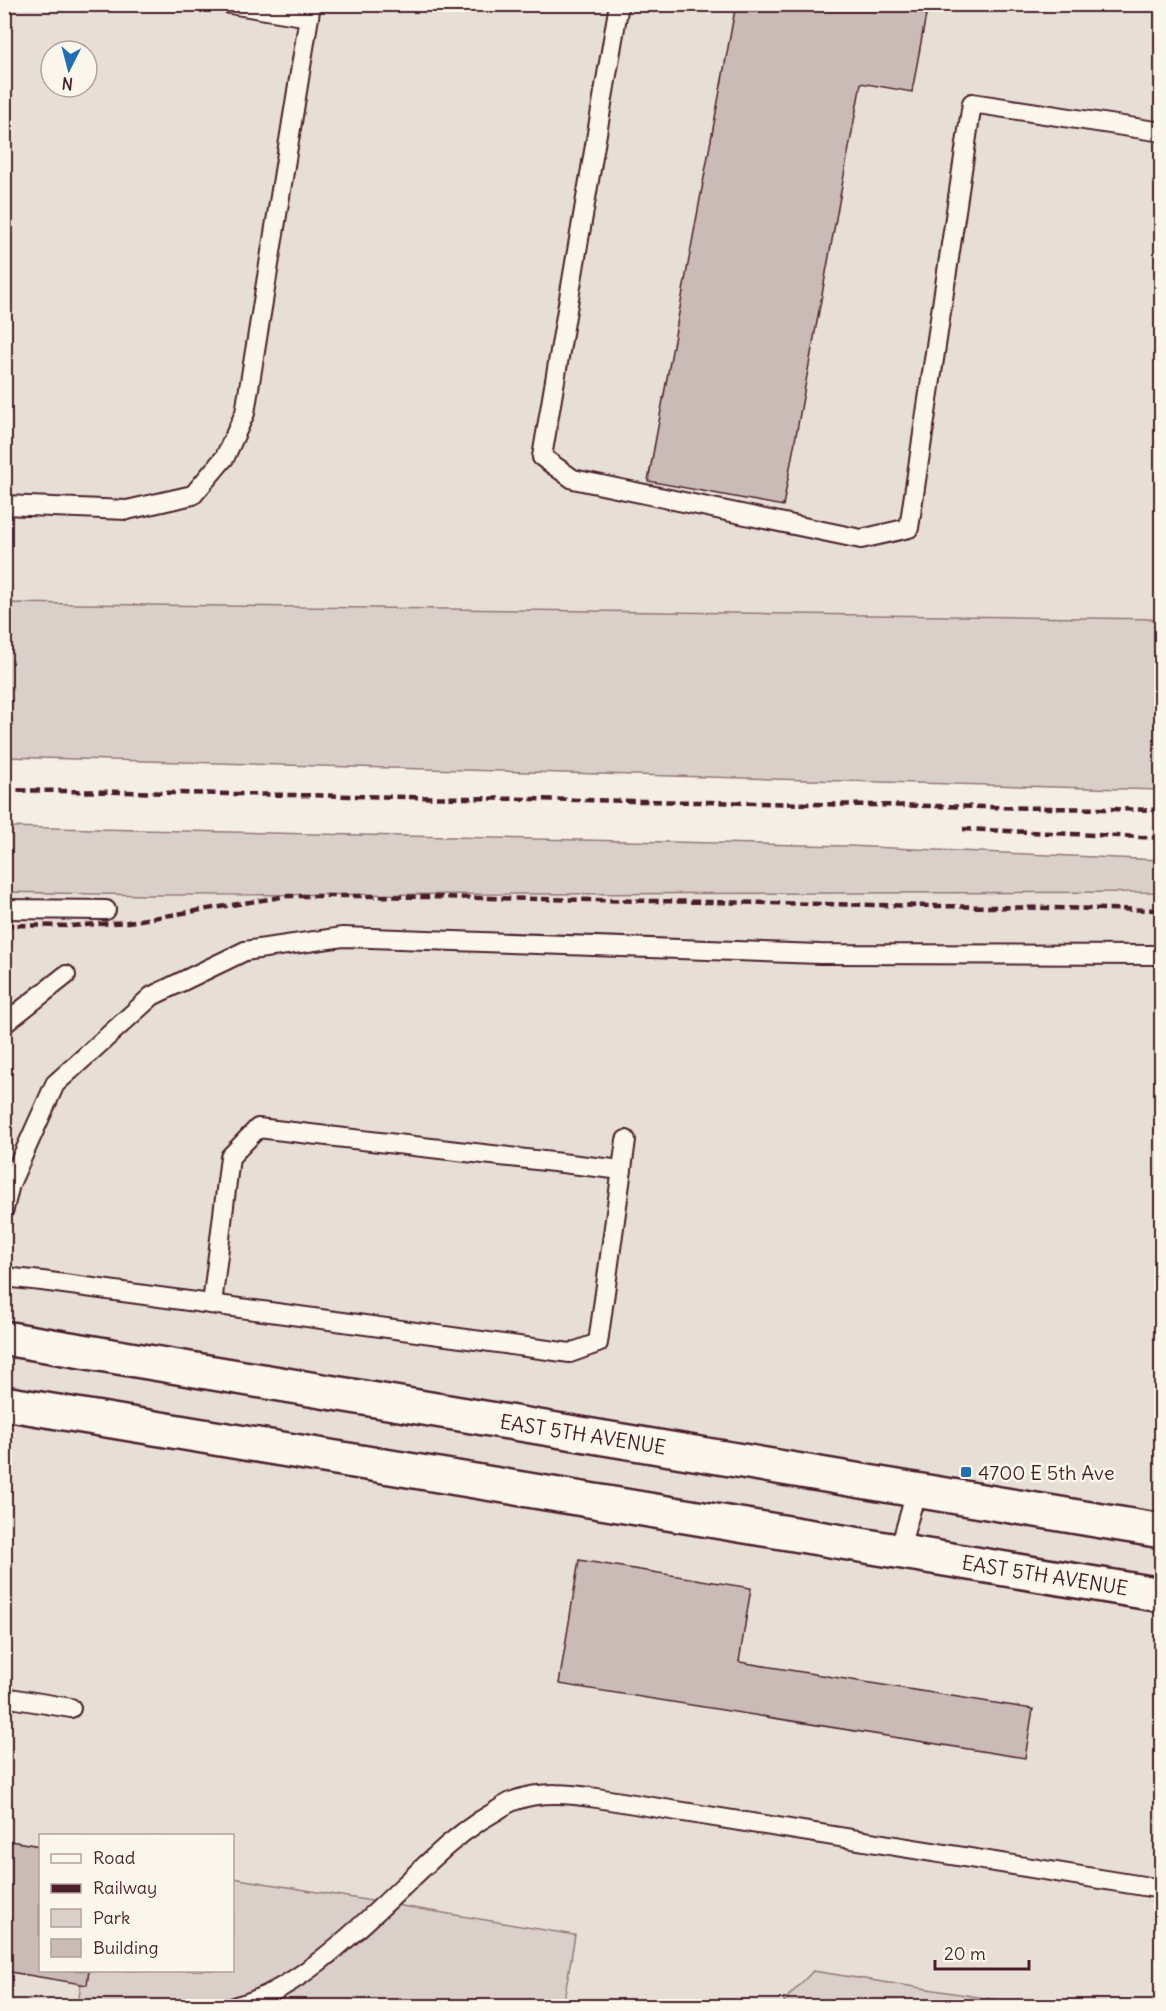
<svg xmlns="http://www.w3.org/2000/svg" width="1166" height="2011" font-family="Delius,sans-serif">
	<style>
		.built { fill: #e7dfd6; fill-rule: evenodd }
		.green { fill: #dbd0c9; stroke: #92787a; stroke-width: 1.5 }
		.building { fill: #cabbb6; stroke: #4a1f2b; stroke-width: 1.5 }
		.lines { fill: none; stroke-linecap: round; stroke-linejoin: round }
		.service-casing { stroke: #4a1f2b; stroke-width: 22 }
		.primary-casing { stroke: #4a1f2b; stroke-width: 38 }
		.service { stroke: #fbf7ec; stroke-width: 18 }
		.primary { stroke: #fbf7ec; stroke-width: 33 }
		.rail { stroke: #4a1f2b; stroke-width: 4.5; stroke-dasharray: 9 4.5; stroke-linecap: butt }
		.poi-dot { fill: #1f6fb2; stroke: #fbf7ec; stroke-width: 2 }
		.labels { text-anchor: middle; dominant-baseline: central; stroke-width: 5; stroke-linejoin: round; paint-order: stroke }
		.street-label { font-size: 20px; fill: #4a1f2b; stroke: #fbf7ec }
		.poi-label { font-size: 20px; fill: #4a1f2b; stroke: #fbf7ec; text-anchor: start }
	</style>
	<rect width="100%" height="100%" fill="#f4eee4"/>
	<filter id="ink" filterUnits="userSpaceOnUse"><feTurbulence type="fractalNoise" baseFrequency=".0167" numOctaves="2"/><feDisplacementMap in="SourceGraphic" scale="12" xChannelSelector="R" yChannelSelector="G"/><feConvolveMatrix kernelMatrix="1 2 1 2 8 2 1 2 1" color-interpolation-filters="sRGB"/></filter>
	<g filter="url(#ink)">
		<!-- built -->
		<g class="built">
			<path d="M5,5h1156v614l-1156,-16zM51,51h36v36h-36z"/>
			<path d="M4,892l143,3 1014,-3v1114h-1156zM40,1836h192v134h-192z"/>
		</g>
		<!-- green -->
		<g class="green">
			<polygon points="5,603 1161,619 1161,790 5,757"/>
			<polygon points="5,827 848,846 1161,860 1161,892 147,895 5,892"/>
			<polygon points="233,1878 575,1935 563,2006 78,2006 81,1983 87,1984 89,1971 232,1970"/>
			<polygon points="813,1971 1036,2006 783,2006 785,2000"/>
		</g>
		<!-- building -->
		<g class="building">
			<polygon points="736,4 928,4 912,92 861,83 783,506 648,481"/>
			<polygon points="579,1560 751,1588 739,1662 1033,1709 1025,1758 559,1684"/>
			<polygon points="4,1840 40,1846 40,1970 89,1970 87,1985 4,1971"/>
		</g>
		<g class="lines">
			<!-- service casing -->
			<g class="service-casing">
				<g id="service">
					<polyline points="230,4 309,17 311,4"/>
					<polyline points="619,4 542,457 573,479 861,539 909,528 972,103 1162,132"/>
					<polyline points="4,505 127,510 193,495 225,457 245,413 309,17"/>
					<polyline points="4,909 106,910"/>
					<polyline points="4,1024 66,975"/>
					<polyline points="4,1209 10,1184 55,1084 152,996 245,951 343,937 820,954 1162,955"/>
					<polyline points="4,1277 42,1281 570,1353 598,1343 626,1140"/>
					<polyline points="212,1304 230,1157 258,1128 622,1170"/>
					<polyline points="899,1551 917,1489"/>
					<polyline points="4,1697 71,1708"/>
					<path d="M236,2006c67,-15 144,-99 195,-146 20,-19 40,-35 65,-49 6,-4 13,-9 20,-11 26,-9 55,-6 81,-2l565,91"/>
				</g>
			</g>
			<!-- primary casing -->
			<g class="primary-casing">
				<g id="primary">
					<polyline points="4,1338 1162,1531"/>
					<polyline points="4,1403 1162,1595"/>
				</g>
			</g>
			<!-- service -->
			<use href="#service" class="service"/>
			<!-- primary -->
			<use href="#primary" class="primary"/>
			<!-- rail -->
			<g class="rail">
				<polyline points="4,790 1162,810"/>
				<polyline points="963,829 1162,838"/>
				<polyline points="4,925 70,926 128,922 287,896 370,896 1162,910"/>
			</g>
		</g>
	</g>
	<!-- markers -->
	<rect class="poi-dot" x="960" y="1466" width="12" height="12" rx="3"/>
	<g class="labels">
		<!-- street labels -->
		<g class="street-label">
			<text transform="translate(583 1434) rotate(9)">EAST 5TH AVENUE</text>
			<text transform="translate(1045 1575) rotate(9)">EAST 5TH AVENUE</text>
		</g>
		<!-- poi labels -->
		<g class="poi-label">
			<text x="978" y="1472">4700 E 5th Ave</text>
		</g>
	</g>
	<!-- margin -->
	<rect width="1166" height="2011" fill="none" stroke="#fbf7ec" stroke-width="24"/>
	<rect x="12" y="12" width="1142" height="1987" fill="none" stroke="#4a1f2b" stroke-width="2" filter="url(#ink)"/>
	<!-- legend -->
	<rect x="39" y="1834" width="195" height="138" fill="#fbf7ec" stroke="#b4a19f" stroke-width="1.5"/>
	<rect x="51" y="1854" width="30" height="9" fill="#fbf7ec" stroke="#b4a19f" stroke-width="1.5"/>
	<text x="93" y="1864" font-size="18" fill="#4a1f2b">Road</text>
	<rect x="51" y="1884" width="30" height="9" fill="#4a1f2b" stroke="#b4a19f" stroke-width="1.5"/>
	<text x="93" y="1894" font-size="18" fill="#4a1f2b">Railway</text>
	<rect x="51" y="1909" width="30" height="18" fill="#dbd0c9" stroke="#b4a19f" stroke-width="1.5"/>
	<text x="93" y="1924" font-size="18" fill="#4a1f2b">Park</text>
	<rect x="51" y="1939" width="30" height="18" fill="#cabbb6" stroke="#b4a19f" stroke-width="1.5"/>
	<text x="93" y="1954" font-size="18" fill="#4a1f2b">Building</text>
	<!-- north arrow -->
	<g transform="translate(69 69) rotate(186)"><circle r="28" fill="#fbf7ec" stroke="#b4a19f" stroke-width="1.5"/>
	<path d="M0-4.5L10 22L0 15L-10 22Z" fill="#1f6fb2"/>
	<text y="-9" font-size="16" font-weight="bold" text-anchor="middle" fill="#4a1f2b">N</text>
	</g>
	<!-- scale -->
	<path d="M935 1960v9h94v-9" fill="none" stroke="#4a1f2b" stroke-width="3"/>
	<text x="944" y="1960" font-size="18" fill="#4a1f2b" stroke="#fbf7ec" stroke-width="4.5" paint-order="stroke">20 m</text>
</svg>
